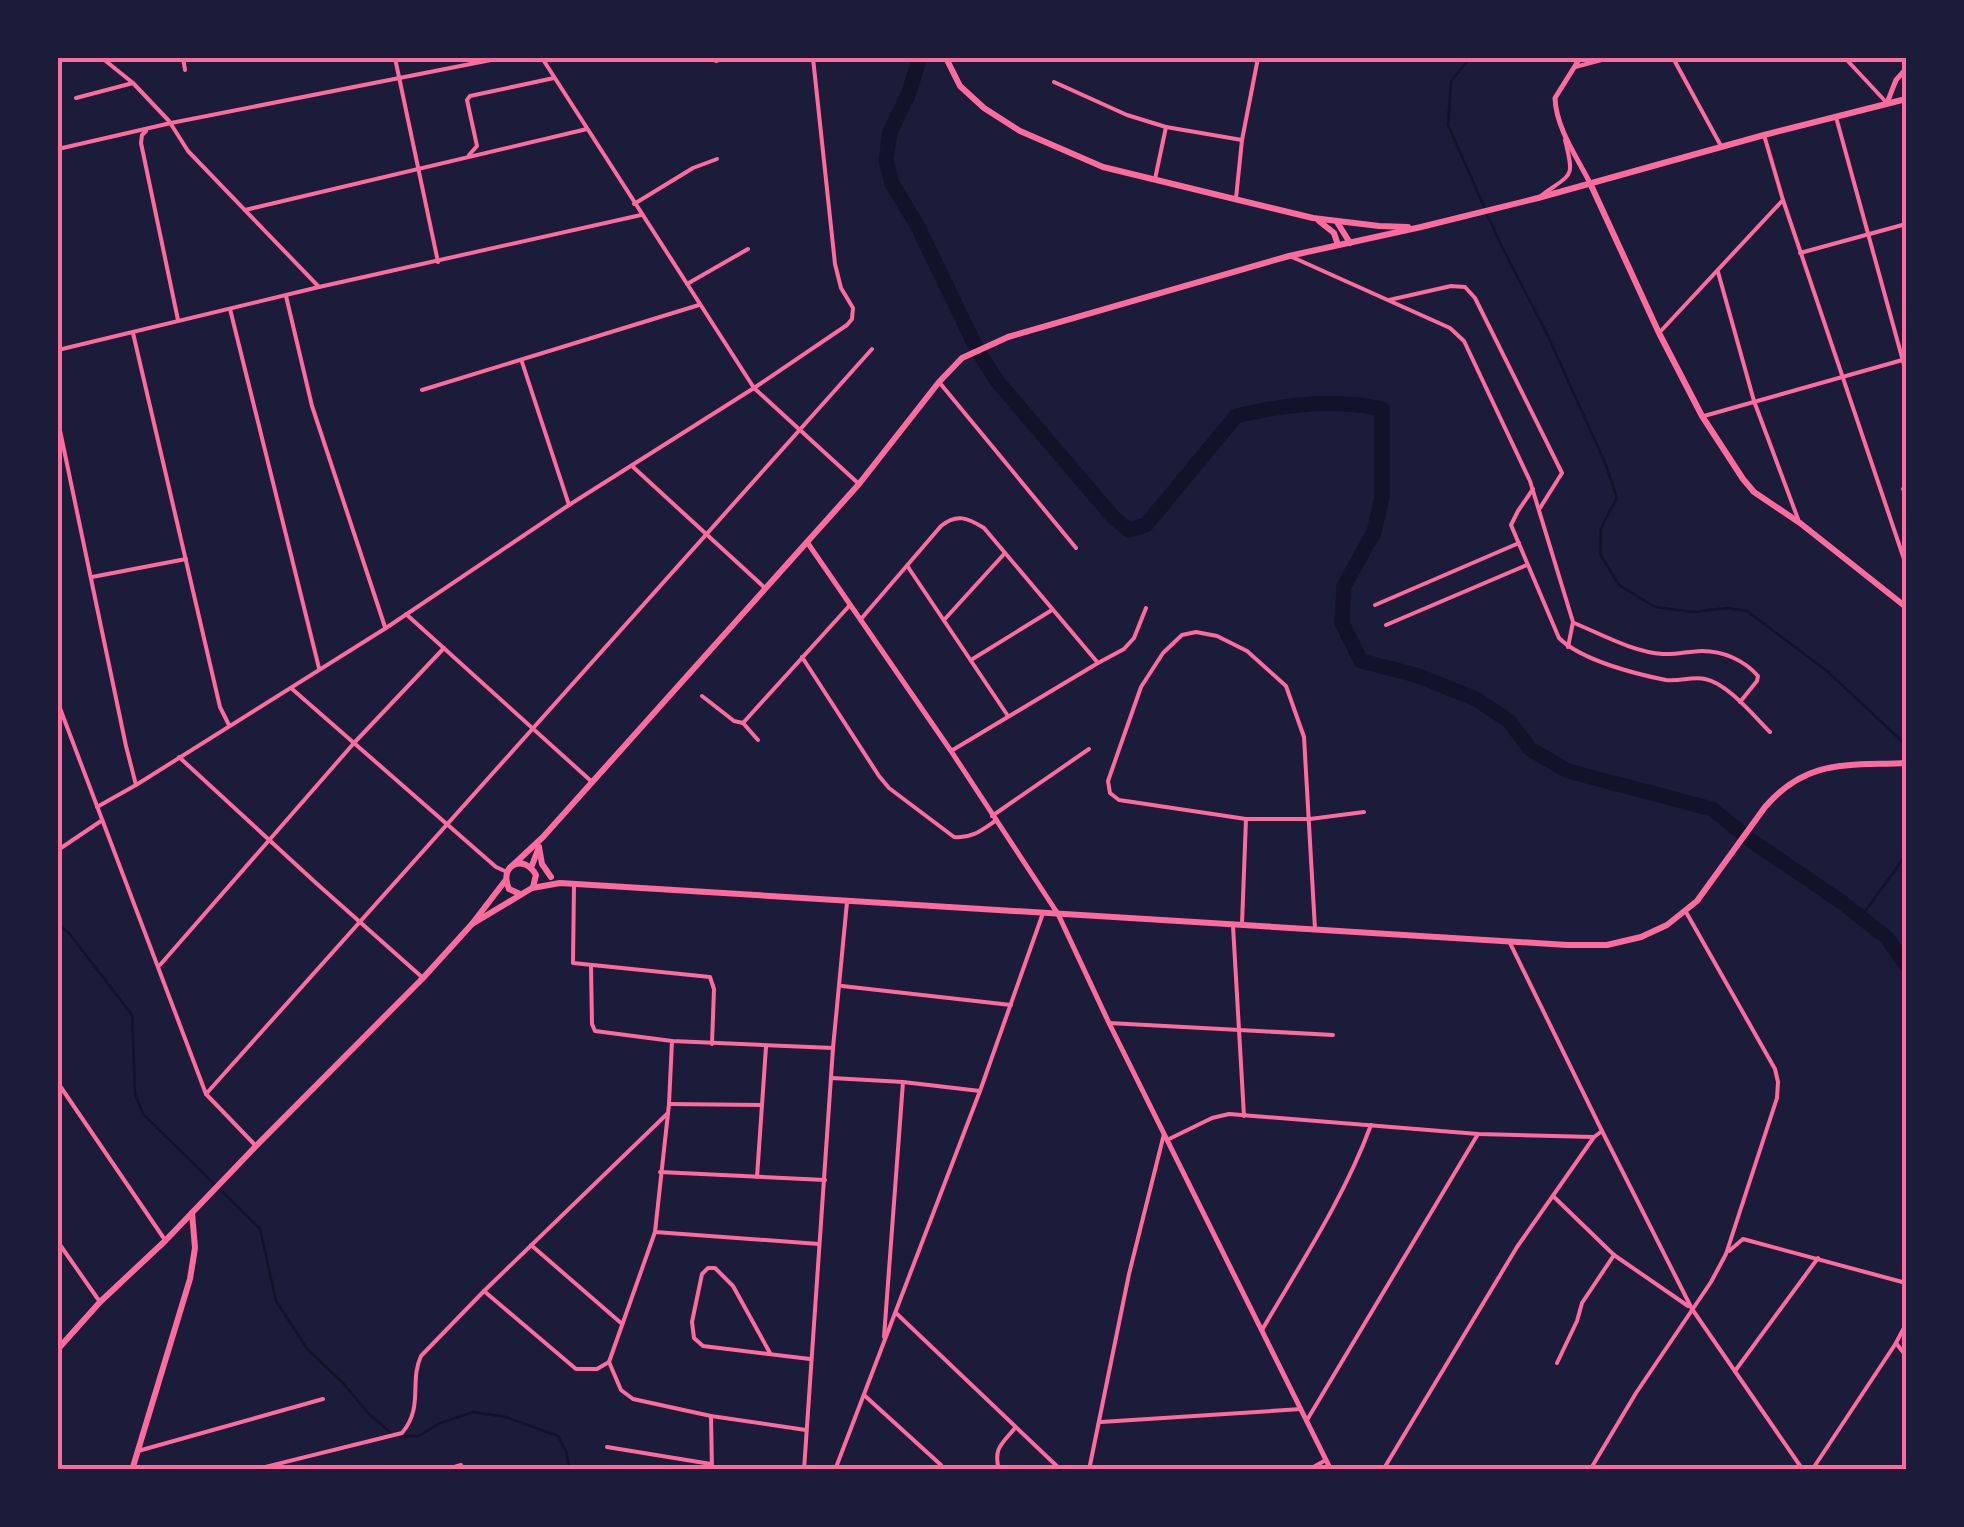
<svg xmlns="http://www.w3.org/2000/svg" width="1964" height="1527" font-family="'Fira Sans',sans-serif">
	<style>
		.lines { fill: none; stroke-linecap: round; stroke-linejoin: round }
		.stream { stroke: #12122b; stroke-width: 2.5 }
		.river { stroke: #12122b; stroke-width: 15 }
		.minor { stroke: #ff6b9d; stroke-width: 4 }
		.tertiary { stroke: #ff6b9d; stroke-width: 5 }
		.secondary { stroke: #ff6b9d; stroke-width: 6 }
		.primary { stroke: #ff6b9d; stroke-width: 6 }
		.neatline { fill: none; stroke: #ff6b9d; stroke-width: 4 }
	</style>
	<rect width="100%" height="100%" fill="#1b1b3a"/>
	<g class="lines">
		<!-- stream -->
		<g class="stream">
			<polyline points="1470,58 1451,81 1448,125 1500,243 1548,336 1606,465 1617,498 1601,528 1600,554 1619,585 1655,607 1693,612 1727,608 1747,611 1827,671 1906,745"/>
			<polyline points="1861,917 1906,855"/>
			<polyline points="58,925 69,933 132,1015 135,1094 143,1114 260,1229 276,1301 308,1350 344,1384 368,1413 392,1434"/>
			<polyline points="400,1436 419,1436 440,1423 473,1412 506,1417 558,1436 566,1451 570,1470"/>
		</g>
		<!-- river -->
		<path class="river" d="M920,58l-12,37 -18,37 -4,28 6,24 24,39 62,128 19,30 117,137 15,12 17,-5 90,-109c46,-11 99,-18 146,-7v88l-8,35 -30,54 -2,37 19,38 55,14 60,24 33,22 21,28 38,22 144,38 41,33 90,61 44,35 19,27"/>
		<!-- minor -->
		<g class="minor">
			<polyline points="102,58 133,83 169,121 188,151 319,287"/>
			<polyline points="183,58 185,70"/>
			<polyline points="395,58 438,262"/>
			<polyline points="542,58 754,388 859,484"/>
			<polyline points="1673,58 1721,146"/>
			<polyline points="1845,58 1887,103"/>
			<polyline points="716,61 725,58"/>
			<polyline points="1575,67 1609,58"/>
			<polyline points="1054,82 1127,115 1166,127 1242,140"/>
			<polyline points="76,98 133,83"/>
			<polyline points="1836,117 1906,372"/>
			<polyline points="146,131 142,135 141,143 178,320"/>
			<polyline points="1764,135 1783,200 1906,565"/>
			<polyline points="58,149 171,123 501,58"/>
			<polyline points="469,155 477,146 467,100 470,96 554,78"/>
			<polyline points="1155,179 1166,127"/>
			<path d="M1542,195c30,-22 33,-16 23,-55"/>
			<polyline points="1236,198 1242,140 1258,58"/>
			<polyline points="634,204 693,168 717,159"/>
			<polyline points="245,210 587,129"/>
			<polyline points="1800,253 1906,224"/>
			<polyline points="1292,257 1450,328 1464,341 1530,481 1573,622 1568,647"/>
			<polyline points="1718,272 1754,401 1798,519"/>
			<polyline points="687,284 748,249"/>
			<polyline points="286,296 312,406 385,627"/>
			<polyline points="1389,300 1451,286 1465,287 1475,298 1562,473 1540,508"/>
			<polyline points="230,309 319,668"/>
			<polyline points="133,333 220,707 229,725"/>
			<polyline points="1659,333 1782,201"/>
			<polyline points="58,350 319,287 641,215"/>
			<polyline points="522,362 569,505"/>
			<polyline points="939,382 1076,548"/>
			<polyline points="422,390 699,305"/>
			<polyline points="1704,416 1906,359"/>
			<polyline points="58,421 126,746 136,785"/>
			<polyline points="632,466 765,588"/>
			<path d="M1533,489l-15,22 -7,14 48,113c22,22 76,36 107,42 13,2 26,-4 39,-1 22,4 49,37 65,53"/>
			<polyline points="1903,489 1906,488"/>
			<polyline points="908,567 1008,716"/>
			<polyline points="92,577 186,559"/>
			<polyline points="1375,605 1519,543"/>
			<polyline points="406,614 591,781"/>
			<path d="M861,619l80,-93c16,-13 27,-8 43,2l114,135"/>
			<polyline points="944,620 1005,553"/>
			<path d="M1574,623c27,11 59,29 89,31 13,1 26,-3 39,-3 21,0 42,9 56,25l-1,5 -17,21"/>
			<polyline points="1386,625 1527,565"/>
			<path d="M802,657l77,119 10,12 65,49c17,2 28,-7 41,-16"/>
			<polyline points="971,660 1052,610"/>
			<polyline points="291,688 496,867 507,872"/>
			<polyline points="702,696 734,721 743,723 850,605"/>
			<polyline points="58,703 206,1094 256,1146"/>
			<polyline points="743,723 758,740"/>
			<polyline points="951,751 1098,663 1124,649 1134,638 1146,608"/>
			<polyline points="179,757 316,883 423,978"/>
			<polyline points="97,807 136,785 386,628 569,505 754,388 847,325 852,319 853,308 841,288 835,264 813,58"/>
			<polyline points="992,816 1089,749"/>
			<polyline points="58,850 101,821"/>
			<polyline points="574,884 573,963 710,977 714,989 712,1044"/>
			<polyline points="1242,924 1246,819"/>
			<polyline points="1233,926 1244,1116"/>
			<polyline points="1315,929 1304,737 1286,686 1247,651 1217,636 1196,632 1182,635 1163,653 1141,687 1108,781 1110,793 1119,800 1246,819 1310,819 1364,812"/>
			<polyline points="1510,943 1602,1131 1692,1309 1803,1470"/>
			<polyline points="160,965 354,743 444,648"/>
			<polyline points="591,966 592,1024 595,1031 672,1041 833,1048"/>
			<polyline points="842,986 1011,1005"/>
			<polyline points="1109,1023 1333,1035"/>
			<polyline points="672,1041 669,1104 655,1232 609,1362 621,1390 633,1399 711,1416 806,1430"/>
			<polyline points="832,1078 903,1082 980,1091"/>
			<polyline points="58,1083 165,1240"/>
			<polyline points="206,1094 872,349"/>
			<polyline points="669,1104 762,1105"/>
			<polyline points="1167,1140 1212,1118 1229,1114 1478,1134 1594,1137 1602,1131"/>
			<polyline points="660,1172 825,1180"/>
			<polyline points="757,1177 766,1047"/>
			<polyline points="1554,1197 1614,1255 1688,1306"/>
			<polyline points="655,1232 819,1244"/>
			<polyline points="58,1242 100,1302"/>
			<polyline points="531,1245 621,1323"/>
			<polyline points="1729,1251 1743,1239 1906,1283"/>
			<polyline points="484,1291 576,1369 597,1369 609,1362"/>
			<polyline points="896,1313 1061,1470"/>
			<path d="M1262,1330c39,-67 82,-132 109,-205"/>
			<polyline points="884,1337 903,1082"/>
			<polyline points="1896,1343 1906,1356"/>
			<polyline points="770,1353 733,1286 715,1268 708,1268 702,1274 692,1322 694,1338 703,1346 810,1359"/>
			<polyline points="1557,1363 1577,1321 1582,1303 1614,1255"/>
			<polyline points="1735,1371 1818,1258"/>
			<polyline points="864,1395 941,1465 943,1470"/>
			<polyline points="711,1416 712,1470"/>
			<polyline points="1307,1420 1478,1134"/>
			<polyline points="1101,1422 1301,1409"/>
			<polyline points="607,1447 711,1464"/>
			<polyline points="138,1451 323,1399"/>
			<path d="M253,1470l149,-37c22,-26 7,-51 19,-77l63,-65 183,-177"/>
			<polyline points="444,1470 461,1465"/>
			<polyline points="804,1470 833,1048 847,902"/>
			<polyline points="835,1470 980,1091 1043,913"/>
			<path d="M999,1470c-6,-22 3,-26 16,-42"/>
			<polyline points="1089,1470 1129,1274 1164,1134"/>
			<polyline points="1308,1470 1326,1460"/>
			<polyline points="1383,1470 1517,1247 1594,1137"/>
			<polyline points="1590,1470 1636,1393 1711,1282 1726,1254 1777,1098 1778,1082 1775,1069 1686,912"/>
			<polyline points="1812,1470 1896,1343 1906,1324"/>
		</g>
		<!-- tertiary -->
		<g class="tertiary">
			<path d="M1580,58l-25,40c1,30 22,59 35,85"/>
			<polyline points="1887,103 1896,80 1906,69"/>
			<polyline points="807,542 951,751 1058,914 1109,1023 1331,1470"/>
		</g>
		<!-- secondary -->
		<g class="secondary">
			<polyline points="946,58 960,86 984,108 1020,131 1103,167 1313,218 1379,226 1408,227"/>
			<polyline points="1590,183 1659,333 1702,416 1743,479 1754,492 1800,523 1906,607"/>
			<polyline points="1319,221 1334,233 1338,245"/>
			<polyline points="1337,222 1350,243"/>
			<polyline points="513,865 543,837 859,484 939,382 962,358 1008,337 1289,256 1421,227 1538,198 1764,135 1906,99"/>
			<polyline points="531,868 539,847"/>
			<polyline points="132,1470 190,1279 195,1248 192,1213"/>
		</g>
		<!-- primary -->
		<g class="primary">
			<polyline points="539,847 542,864 551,877"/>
			<path d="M520,894l-11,-5c-11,-24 15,-36 27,-14l-3,12"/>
			<path d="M472,924l60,-36 28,-5 1007,62h40l34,-8 26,-12 30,-24 68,-94c42,-49 83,-41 141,-44"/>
			<polyline points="58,1349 100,1302 165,1241 256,1146 423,978 472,924 505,881"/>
		</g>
	</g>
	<!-- border -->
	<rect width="1964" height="1527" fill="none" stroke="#1b1b3a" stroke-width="120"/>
	<rect x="60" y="60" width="1844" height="1407" class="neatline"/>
</svg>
